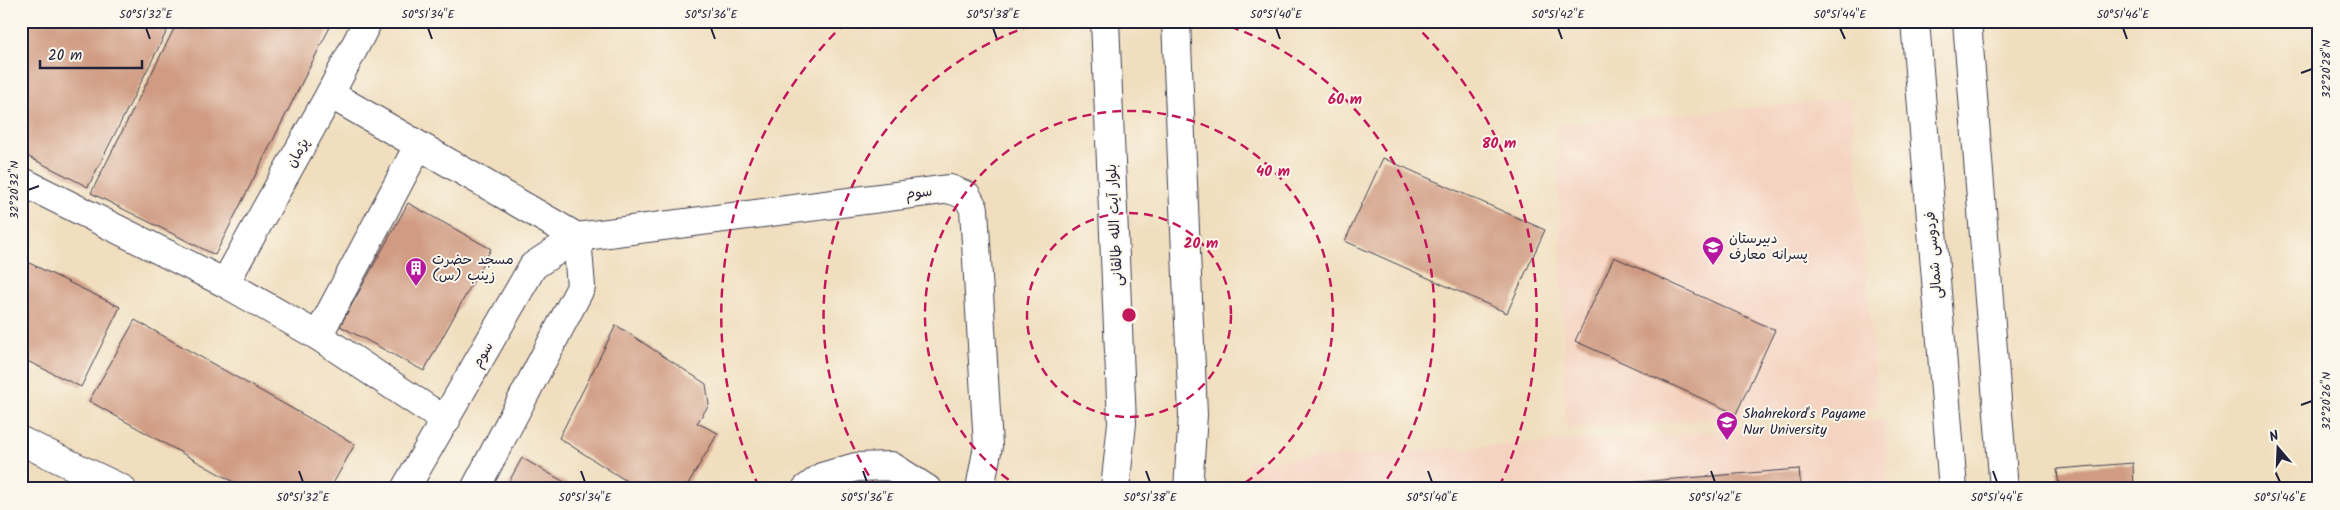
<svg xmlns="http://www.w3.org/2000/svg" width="2340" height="510" font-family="Kalam,'Playpen Sans Arabic',sans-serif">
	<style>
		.built { fill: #f5d3c1 }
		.building { fill: #d09b82 }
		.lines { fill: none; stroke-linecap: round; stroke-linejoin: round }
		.minor-casing { stroke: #413e4f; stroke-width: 30 }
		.tertiary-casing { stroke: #413e4f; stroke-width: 30 }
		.secondary-casing { stroke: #413e4f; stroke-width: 30 }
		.minor { stroke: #fff; stroke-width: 28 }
		.tertiary { stroke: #fff; stroke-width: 28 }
		.secondary { stroke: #fff; stroke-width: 28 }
		.ticks { fill: none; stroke: #22223b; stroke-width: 2 }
		.ring { fill: none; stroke: #c2185b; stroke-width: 2.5; stroke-dasharray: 9 6 }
		.labels { text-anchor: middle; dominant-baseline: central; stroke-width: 4; stroke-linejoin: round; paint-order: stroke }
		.street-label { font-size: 14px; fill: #22223b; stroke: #fbf7ec }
		.poi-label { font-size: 14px; fill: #22223b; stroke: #fbf7ec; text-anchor: start }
		.centre { fill: #c2185b; stroke: #fbf7ec; stroke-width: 2.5 }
		.ring-label { font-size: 15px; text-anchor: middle; font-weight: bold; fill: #c2185b; stroke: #fbf7ec; stroke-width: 4; stroke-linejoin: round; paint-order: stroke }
		.neatline { fill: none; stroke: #22223b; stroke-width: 2 }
		.ticks-label { font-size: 12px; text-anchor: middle; fill: #22223b }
	</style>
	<rect width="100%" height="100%" fill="#fbf7ec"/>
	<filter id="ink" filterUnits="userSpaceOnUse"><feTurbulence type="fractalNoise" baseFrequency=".02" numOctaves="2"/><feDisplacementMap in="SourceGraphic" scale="10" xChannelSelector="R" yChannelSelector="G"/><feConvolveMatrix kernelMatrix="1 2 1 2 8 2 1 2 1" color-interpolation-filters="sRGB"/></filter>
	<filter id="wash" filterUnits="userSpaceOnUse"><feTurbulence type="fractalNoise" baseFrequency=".0096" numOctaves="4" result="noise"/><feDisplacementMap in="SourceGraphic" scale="20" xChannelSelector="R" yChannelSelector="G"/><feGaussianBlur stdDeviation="1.12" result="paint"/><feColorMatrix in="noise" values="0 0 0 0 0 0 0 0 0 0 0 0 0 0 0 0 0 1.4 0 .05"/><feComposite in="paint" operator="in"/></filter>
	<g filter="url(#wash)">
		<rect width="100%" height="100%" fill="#f0debe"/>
		<!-- built -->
		<g class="built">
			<polygon points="1851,99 1878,408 1566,429 1557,125"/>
			<polygon points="1885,420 1889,489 1246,489 1249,462"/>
		</g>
		<g id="blocks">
			<!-- building -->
			<g class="building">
				<polygon points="21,21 172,21 88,187 21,153"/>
				<polygon points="178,21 333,21 215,255 91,193"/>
				<polygon points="1383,158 1545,230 1507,313 1345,241"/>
				<polygon points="408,203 491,249 424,371 340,326"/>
				<polygon points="1614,257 1775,330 1736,414 1575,341"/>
				<polygon points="21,259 120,307 81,387 21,358"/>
				<polygon points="135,320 355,444 330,489 246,489 89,401"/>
				<polygon points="616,325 706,384 709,405 697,423 718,433 685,489 639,489 559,438"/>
				<polygon points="522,458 577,489 505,489"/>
				<polygon points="2133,463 2134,489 2059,489 2057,469"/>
				<polygon points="1799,469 1801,489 1575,489 1575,487"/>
			</g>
		</g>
	</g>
	<g filter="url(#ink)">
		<use href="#blocks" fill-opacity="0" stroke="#413e4f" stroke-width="1"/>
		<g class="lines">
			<!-- minor casing -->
			<g class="minor-casing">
				<g id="minor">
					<polyline points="330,94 577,237"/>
					<polyline points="21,181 225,283 318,336 446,421"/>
					<polyline points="225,283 330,94 368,21"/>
					<polyline points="318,336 418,146"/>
					<polyline points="21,441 122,489"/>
				</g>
			</g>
			<!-- tertiary casing -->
			<g class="tertiary-casing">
				<g id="tertiary">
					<polyline points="405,489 533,266 577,237 950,189 967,196 974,209 988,446 980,489"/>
					<polyline points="475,489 581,287 577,237"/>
					<polyline points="806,489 822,477 856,467 891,466 927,489"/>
				</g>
			</g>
			<!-- secondary casing -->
			<g class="secondary-casing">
				<g id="secondary">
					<polyline points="1105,21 1122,423 1115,489"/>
					<polyline points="1176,21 1193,415 1188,489"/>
					<polyline points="1915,21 1953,489"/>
					<polyline points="1967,21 2004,489"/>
				</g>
			</g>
			<!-- minor -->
			<use href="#minor" class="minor"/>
			<!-- tertiary -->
			<use href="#tertiary" class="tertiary"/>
			<!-- secondary -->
			<use href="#secondary" class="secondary"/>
		</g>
	</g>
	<!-- ticks -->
	<path class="ticks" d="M146,28l4,11M428,28l4,11M711,28l4,11M993,28l4,11M1276,28l4,11M1558,28l4,11M1840,28l5,11M2123,28l4,11M2301,73l11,-4M28,190l11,-4M2301,405l11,-4M299,471l4,11M581,471l4,11M863,471l4,11M1146,471l4,11M1428,471l4,11M1711,471l4,11M1993,471l4,11M2275,471l5,11"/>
	<!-- distance rings -->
	<g class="ring">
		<circle cx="1129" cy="315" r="102"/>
		<path d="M1021 488A204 204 0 1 1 1237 488"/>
		<path d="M877 488A306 306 0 0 1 1042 22M1216 22A306 306 0 0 1 1381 488"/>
		<path d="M759 487A408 408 0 0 1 846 22M1412 22A408 408 0 0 1 1499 487"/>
	</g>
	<!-- icons -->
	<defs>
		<g id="school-pin" transform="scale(1.125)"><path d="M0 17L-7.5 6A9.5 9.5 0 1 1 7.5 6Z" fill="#b5179e" stroke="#fbf7ec"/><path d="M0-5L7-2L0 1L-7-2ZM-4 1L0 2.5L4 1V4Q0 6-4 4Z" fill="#fff"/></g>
		<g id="building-pin" transform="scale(1.125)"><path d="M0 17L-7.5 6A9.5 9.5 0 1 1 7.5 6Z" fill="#b5179e" stroke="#fbf7ec"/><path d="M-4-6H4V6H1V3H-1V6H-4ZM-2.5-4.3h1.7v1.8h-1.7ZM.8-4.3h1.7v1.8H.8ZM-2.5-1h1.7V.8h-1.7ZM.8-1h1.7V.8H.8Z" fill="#fff"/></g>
		<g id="university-pin" transform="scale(1.125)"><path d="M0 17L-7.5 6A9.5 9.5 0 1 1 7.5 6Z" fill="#b5179e" stroke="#fbf7ec"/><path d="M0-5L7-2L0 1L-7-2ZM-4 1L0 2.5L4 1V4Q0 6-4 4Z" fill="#fff"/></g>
	</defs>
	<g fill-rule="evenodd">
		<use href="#school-pin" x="1713" y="247"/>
		<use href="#building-pin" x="416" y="268"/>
		<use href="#university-pin" x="1727" y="422"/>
	</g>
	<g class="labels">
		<!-- street labels -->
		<g class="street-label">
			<text transform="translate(298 153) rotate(-61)">پژمان</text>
			<text transform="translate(919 193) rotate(-7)">سوم</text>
			<text transform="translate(1115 225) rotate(-93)">بلوار آیت الله طالقانی</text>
			<text transform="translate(1934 255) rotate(-95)">فردوسی شمالی</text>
			<text transform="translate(483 355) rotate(-60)">سوم</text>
		</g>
		<!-- poi labels -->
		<g class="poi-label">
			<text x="1729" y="239">دبیرستان<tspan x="1729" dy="16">پسرانه معارف</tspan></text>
			<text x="432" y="260">مسجد حضرت<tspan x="432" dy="16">زینب (س)</tspan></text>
			<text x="1743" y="414">Shahrekord's Payame<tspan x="1743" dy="16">Nur University</tspan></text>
		</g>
	</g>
	<circle cx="1129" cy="315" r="8" class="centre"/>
	<g class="ring-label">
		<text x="1345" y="104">60 m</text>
		<text x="1499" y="148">80 m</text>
		<text x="1273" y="176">40 m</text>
		<text x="1201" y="248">20 m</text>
	</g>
	<!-- margin -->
	<rect width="2340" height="510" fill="none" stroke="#fbf7ec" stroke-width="55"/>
	<!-- north arrow -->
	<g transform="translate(2278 448) rotate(341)" stroke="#fbf7ec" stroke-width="4" paint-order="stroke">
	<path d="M0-4L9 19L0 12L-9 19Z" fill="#22223b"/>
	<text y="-8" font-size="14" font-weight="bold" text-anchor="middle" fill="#22223b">N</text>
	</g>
	<!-- scale -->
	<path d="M40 60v8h102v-8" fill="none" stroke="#22223b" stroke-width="2.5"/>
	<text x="48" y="60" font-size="15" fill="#22223b" stroke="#fbf7ec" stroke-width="4" paint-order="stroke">20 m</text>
	<rect x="28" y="28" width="2284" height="454" class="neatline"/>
	<g class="ticks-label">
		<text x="146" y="18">50°51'32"E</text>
		<text x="428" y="18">50°51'34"E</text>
		<text x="711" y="18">50°51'36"E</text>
		<text x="993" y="18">50°51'38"E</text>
		<text x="1276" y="18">50°51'40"E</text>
		<text x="1558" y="18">50°51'42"E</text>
		<text x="1840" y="18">50°51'44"E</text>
		<text x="2123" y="18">50°51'46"E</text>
		<text transform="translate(2326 69) rotate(-90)" y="4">32°20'28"N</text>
		<text transform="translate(14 190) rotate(-90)" y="4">32°20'32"N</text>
		<text transform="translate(2326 401) rotate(-90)" y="4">32°20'26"N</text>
		<text x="303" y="501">50°51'32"E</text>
		<text x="585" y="501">50°51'34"E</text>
		<text x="867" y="501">50°51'36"E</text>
		<text x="1150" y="501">50°51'38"E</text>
		<text x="1432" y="501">50°51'40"E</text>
		<text x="1715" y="501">50°51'42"E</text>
		<text x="1997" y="501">50°51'44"E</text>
		<text x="2280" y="501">50°51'46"E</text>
	</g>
</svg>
